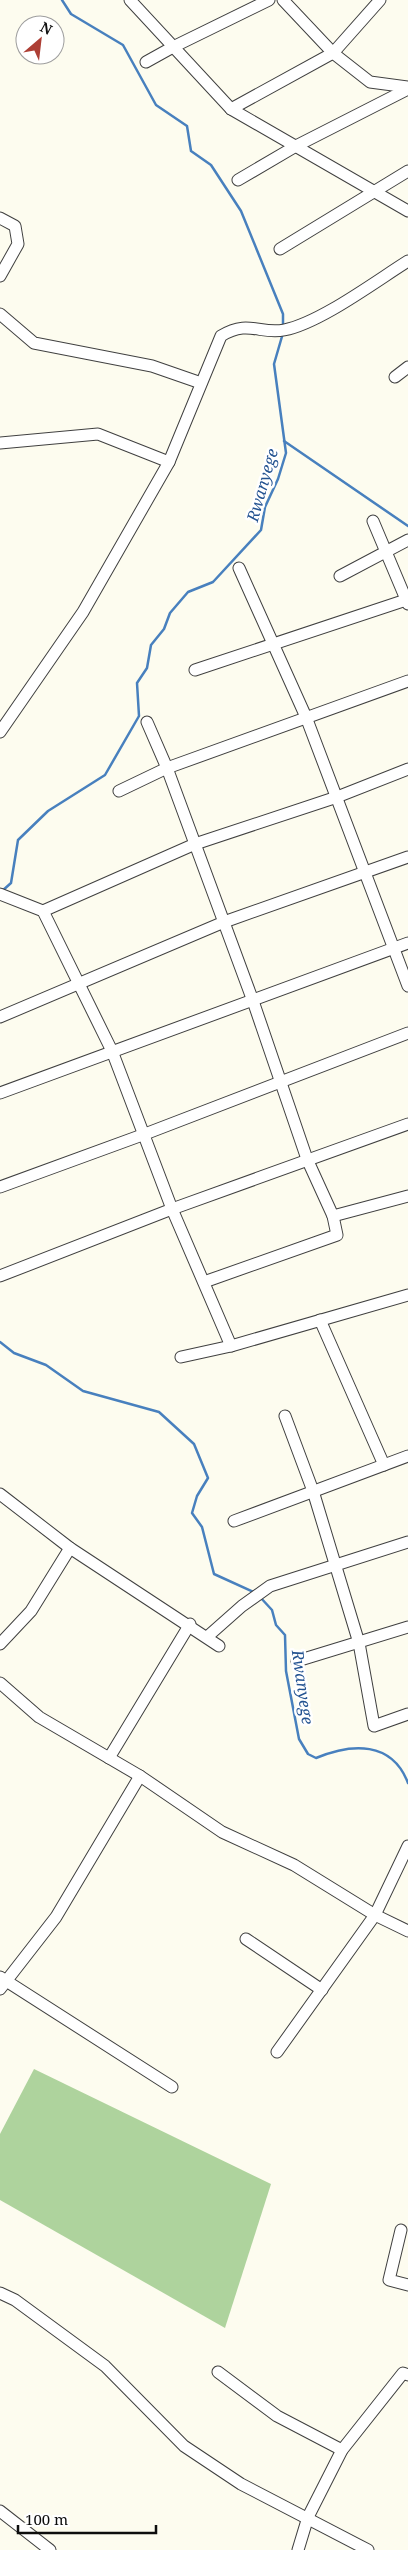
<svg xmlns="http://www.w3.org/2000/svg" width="408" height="2550" font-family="'Noto Serif',serif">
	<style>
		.forest { fill: #aed39d }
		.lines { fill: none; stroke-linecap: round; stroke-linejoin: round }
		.stream { stroke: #4880be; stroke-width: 2.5 }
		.minor-casing { stroke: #404040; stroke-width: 13 }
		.minor { stroke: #fff; stroke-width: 11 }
		.labels { text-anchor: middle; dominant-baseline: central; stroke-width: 5; stroke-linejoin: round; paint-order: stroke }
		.water-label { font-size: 16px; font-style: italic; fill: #245391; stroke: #fff }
	</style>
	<rect width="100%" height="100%" fill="#fdfcef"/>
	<!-- forest -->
	<polygon class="forest" points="34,2069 271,2184 225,2328 0,2200 0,2134"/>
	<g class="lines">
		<!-- stream -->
		<g class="stream">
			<polyline points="62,0 71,14 123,45 156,105 187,126 191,151 211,165 241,211 283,314 283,325"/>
			<polyline points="284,441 408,526"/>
			<polyline points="1,892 11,883 18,840 48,811 105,775 139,716 137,683 147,668 151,645 164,629 170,613 188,592 213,582 261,530 265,507 278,479 286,453 274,364 283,333"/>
			<polyline points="0,1342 14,1353 46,1365 83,1391 159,1412 194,1444 208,1478 197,1496 192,1513 202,1527 214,1574 256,1593"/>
			<path d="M260,1597l12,13 4,15 9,10 1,36 13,68 9,15 8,4c36,-15 76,-17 92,25"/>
		</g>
		<!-- minor casing -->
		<g class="minor-casing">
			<g id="minor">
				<polyline points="130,0 231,109 408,211"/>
				<polyline points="283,0 333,53 370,82 408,87"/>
				<polyline points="146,62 173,47 269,0"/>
				<polyline points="231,109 333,53 380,0"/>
				<polyline points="238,180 296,146 408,89"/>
				<polyline points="0,218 15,226 18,244 0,276"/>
				<polyline points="280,249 408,171"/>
				<polyline points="0,314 34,343 152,366 201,383"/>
				<polyline points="395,377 408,367"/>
				<polyline points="0,443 98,434 169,462"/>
				<polyline points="373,521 408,604"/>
				<polyline points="239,568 306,717 408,986"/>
				<polyline points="340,576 408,540"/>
				<polyline points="195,670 406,600"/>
				<polyline points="147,722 167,768 253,1001 307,1159 333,1216 337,1235 204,1282"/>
				<path d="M0,732l83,-120 86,-150 52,-126c27,-17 40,-1 63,-6 36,-7 92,-49 124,-69"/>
				<polyline points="119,791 167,768 408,681"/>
				<polyline points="0,894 43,911 112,1051 172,1209 231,1346"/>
				<polyline points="43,911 195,844 337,797 408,769"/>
				<polyline points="0,1017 224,922 408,857"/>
				<polyline points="0,1093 408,943"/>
				<polyline points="0,1187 145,1134 408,1033"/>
				<polyline points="333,1216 408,1196"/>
				<polyline points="0,1276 172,1209 408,1124"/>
				<polyline points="320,1320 384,1465"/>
				<polyline points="181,1357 231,1346 408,1295"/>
				<polyline points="285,1416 313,1491 359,1643 374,1726 408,1714"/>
				<polyline points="0,1494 70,1548 219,1646"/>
				<polyline points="234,1521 408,1456"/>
				<polyline points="207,1637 242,1606 270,1586 408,1542"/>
				<polyline points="0,1644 31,1611 70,1548"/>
				<polyline points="297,1661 408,1627"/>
				<polyline points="0,1683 39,1717 140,1776 222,1832 294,1865 375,1915 408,1931"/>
				<polyline points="109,1758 190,1624"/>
				<polyline points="246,1939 322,1990"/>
				<polyline points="0,1977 172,2087"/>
				<polyline points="0,1989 56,1917 140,1776"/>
				<polyline points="277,2052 375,1915 408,1846"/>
				<polyline points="401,2230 389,2280 408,2285"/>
				<polyline points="0,2293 15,2300 105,2366 184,2446 241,2484 368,2550"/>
				<polyline points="218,2372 277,2416 342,2450"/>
				<polyline points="0,2511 50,2550"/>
				<polyline points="298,2550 308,2517 342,2450 403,2373 408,2375"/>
			</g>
		</g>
		<!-- minor -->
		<use href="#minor" class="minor"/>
	</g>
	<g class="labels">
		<!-- water labels -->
		<g class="water-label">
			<text transform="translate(262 485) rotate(-74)">Rwanyege</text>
			<text transform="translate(303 1687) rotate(82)">Rwanyege</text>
		</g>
	</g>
	<!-- north arrow -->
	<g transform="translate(40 40) rotate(28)"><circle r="24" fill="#ffffff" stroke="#9e9e9e"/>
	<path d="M0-4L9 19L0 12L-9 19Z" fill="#ad3f35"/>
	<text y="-8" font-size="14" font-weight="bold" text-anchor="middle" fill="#0d0d0d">N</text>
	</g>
	<!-- scale -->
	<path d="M18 2525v8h138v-8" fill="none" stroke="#0d0d0d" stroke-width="2.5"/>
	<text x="25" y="2525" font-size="15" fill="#0d0d0d" stroke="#ffffff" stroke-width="4" paint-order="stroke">100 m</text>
</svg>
